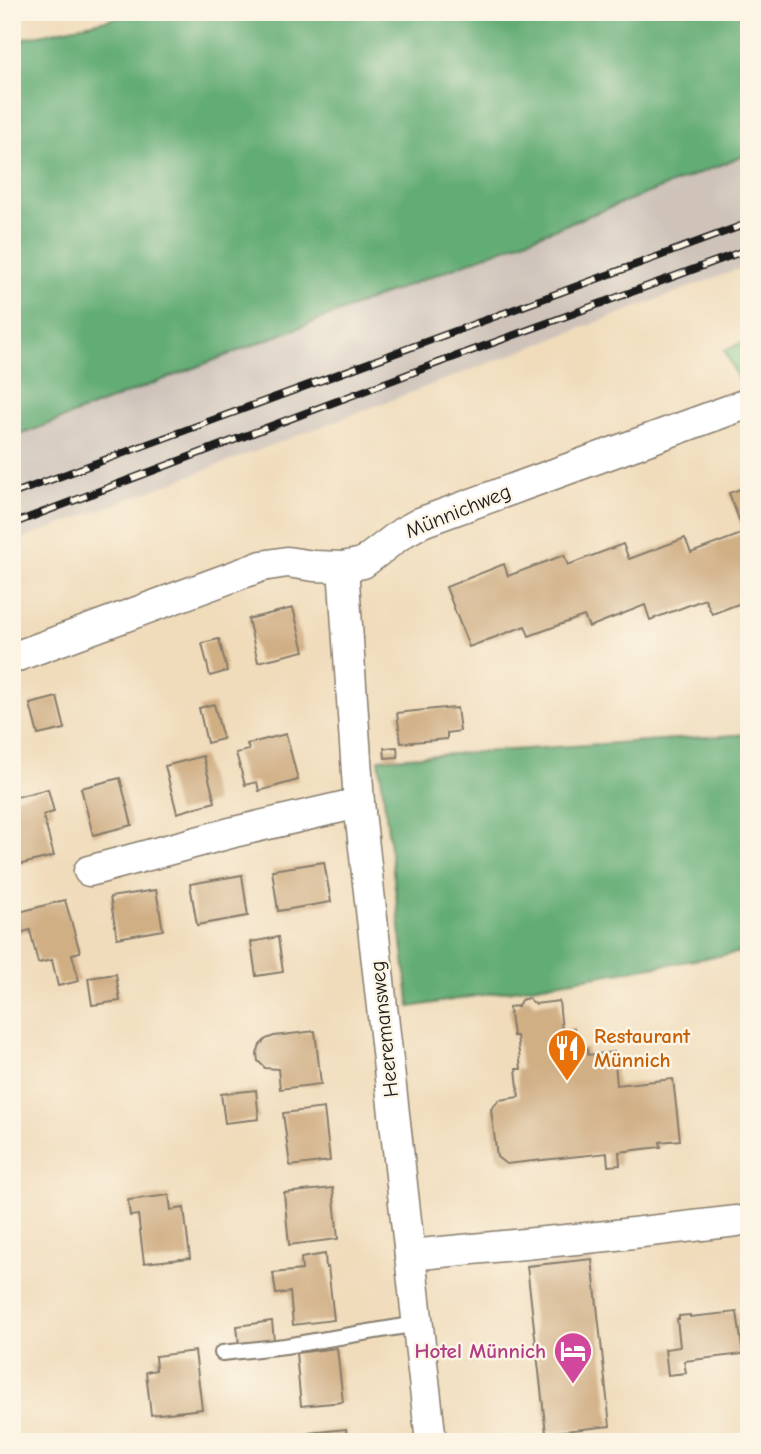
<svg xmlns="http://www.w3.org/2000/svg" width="761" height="1454" font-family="'Comic Neue',sans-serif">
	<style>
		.industrial { fill: #cec2b9 }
		.green { fill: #78c787; stroke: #4a7252; stroke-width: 2 }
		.forest { fill: #62ac74; stroke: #3f6448; stroke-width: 2 }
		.building { fill: #d0af85 }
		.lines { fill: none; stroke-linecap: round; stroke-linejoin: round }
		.lane-casing { stroke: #867c6c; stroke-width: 18 }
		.street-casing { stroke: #867c6c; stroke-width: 33 }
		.lane { stroke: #fff; stroke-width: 14 }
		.street { stroke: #fff; stroke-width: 30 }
		.rail-casing { stroke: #1c1c1c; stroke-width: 8 }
		.rail { stroke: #fcf5e5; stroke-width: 5; stroke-dasharray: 16; stroke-linecap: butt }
		.labels { text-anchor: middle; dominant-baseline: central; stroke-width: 5; stroke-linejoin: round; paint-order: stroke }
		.street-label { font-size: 21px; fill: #1c1c1c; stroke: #fcf5e5 }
		.food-label { font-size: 21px; font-weight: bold; fill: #c56008; stroke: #fcf5e5; text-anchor: start }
		.hotel-label { font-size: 21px; font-weight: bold; fill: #b23c85; stroke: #fcf5e5; text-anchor: end }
	</style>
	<rect width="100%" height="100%" fill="#fcf5e5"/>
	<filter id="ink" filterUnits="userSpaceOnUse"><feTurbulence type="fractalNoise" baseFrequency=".0143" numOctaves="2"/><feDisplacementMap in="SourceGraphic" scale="14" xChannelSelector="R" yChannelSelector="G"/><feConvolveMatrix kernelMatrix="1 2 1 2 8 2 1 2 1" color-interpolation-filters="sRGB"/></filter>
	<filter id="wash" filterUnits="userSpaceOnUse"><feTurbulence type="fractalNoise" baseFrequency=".00686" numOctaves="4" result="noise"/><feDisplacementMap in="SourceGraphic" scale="28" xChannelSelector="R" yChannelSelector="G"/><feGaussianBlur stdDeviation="1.57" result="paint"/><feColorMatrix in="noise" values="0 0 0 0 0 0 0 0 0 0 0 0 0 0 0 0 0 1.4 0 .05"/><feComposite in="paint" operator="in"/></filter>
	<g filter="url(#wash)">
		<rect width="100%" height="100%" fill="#f0dcbb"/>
		<!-- industrial -->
		<polygon class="industrial" points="749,154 749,265 12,543 12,438"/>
		<!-- green -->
		<polygon class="green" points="749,340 749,378 739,382 725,350"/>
		<!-- forest -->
		<g class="forest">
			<polygon points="142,12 749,12 749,154 12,438 12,41"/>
			<polygon points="749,734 749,951 410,1007 379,759"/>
		</g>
		<g id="blocks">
			<!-- building -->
			<g class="building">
				<polygon points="749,486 749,600 712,614 705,599 650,620 645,605 589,627 584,616 529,636 525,626 469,647 446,587 504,564 508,576 564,555 568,565 623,544 629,559 685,538 691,553 744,533 729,493"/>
				<polygon points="293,608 304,651 258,662 248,619"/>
				<polygon points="219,639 227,671 210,676 202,643"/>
				<polygon points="57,697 65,729 38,735 30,704"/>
				<polygon points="214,704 223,739 207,743 199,708"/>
				<polygon points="444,708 444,709 457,708 460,731 447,733 447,739 401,743 397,713"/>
				<polygon points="286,734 298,780 259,791 257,782 245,785 236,753 249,750 247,744"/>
				<polygon points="397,747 398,757 385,758 384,748"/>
				<polygon points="203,756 215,802 177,813 165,766"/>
				<polygon points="120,778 132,825 93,835 81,788"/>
				<polygon points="48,789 54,812 43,815 54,856 14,866 12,859 12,798"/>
				<polygon points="324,862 331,902 278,911 272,870"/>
				<polygon points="242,875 248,916 197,925 190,884"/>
				<polygon points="156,890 163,930 117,938 110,897"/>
				<polygon points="65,900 80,952 72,954 79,981 58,986 52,960 38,963 30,930 16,934 12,914"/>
				<polygon points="278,937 283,972 256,976 251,942"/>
				<polygon points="116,974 120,1001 92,1005 88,978"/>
				<polygon points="528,998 535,1004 559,1001 562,1030 574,1028 577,1049 587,1048 588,1055 614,1052 617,1085 673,1079 680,1140 660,1142 661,1147 619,1152 620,1165 608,1166 607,1153 506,1164 497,1157 491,1109 499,1100 519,1097 516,1069 521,1069 517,1036 513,1036 509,1007 518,1006 521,1000"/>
				<polygon points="315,1031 321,1084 280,1089 278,1069 265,1068 258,1061 257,1053 260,1045 266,1039 274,1036"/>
				<polygon points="256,1090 259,1119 225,1123 221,1094"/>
				<polygon points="324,1108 330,1161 290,1166 283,1113"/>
				<polygon points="333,1188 338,1239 289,1245 284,1193"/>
				<polygon points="169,1195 171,1210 184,1208 190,1258 144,1263 138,1215 130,1216 128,1200"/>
				<polygon points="325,1254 326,1268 328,1267 334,1320 293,1325 290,1292 276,1294 273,1273 302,1270 301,1258"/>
				<polygon points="592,1259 610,1426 546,1433 527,1266"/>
				<polygon points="737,1312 743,1354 684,1361 686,1373 668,1375 665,1349 680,1347 677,1319 679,1319 679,1316 690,1315 690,1317"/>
				<polygon points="272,1321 274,1340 239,1344 237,1326"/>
				<polygon points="337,1348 343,1402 301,1406 296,1353"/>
				<polygon points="195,1351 202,1409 151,1415 146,1372 156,1370 155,1356"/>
				<polygon points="346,1429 347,1442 310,1442 309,1433"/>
			</g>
		</g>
	</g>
	<g filter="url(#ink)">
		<use href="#blocks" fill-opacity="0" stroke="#867c6c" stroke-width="2"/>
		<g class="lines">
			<!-- lane casing -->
			<g class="lane-casing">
				<polyline id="lane" points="222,1353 285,1346 417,1324"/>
			</g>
			<!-- street casing -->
			<g class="street-casing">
				<g id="street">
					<polyline points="343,567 359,803 431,1442"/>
					<polyline points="12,658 262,566 287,562 314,566 343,567 363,563 402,533 422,522 749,403"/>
					<polyline points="89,871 234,832 359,803"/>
					<polyline points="410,1255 607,1236 737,1221"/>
				</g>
			</g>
			<!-- lane -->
			<use href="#lane" class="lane"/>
			<!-- street -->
			<use href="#street" class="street"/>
			<!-- rail casing -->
			<g class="rail-casing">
				<g id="rail">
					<polyline points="12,494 749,223"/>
					<polyline points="12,524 427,367 749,249"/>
				</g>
			</g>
			<!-- rail -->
			<use href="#rail" class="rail"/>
		</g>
	</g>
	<!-- icons -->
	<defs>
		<g id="restaurant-pin" transform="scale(2.0125)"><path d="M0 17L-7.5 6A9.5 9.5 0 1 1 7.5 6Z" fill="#e8710a" stroke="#fcf5e5"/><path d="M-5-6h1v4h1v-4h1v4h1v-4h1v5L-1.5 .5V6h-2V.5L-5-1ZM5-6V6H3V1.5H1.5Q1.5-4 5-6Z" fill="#fff"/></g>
		<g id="hotel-pin" transform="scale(2.0125)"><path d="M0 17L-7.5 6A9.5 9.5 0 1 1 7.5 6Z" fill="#d1479c" stroke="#fcf5e5"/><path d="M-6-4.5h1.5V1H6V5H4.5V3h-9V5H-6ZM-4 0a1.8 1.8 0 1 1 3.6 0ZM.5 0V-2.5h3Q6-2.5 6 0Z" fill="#fff"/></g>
	</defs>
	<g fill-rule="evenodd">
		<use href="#restaurant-pin" x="567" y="1048"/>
		<use href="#hotel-pin" x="573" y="1351"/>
	</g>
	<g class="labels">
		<!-- street labels -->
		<g class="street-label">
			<text transform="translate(458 511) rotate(-22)">Münnichweg</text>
			<text transform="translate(384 1029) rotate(-96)">Heeremansweg</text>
		</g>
		<!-- food labels -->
		<g class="food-label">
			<text x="594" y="1036">Restaurant<tspan x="594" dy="24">Münnich</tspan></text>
		</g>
		<!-- hotel labels -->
		<g class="hotel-label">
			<text x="546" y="1351">Hotel Münnich</text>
		</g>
	</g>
	<!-- margin -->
	<rect width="761" height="1454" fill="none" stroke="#fcf5e5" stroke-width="42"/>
</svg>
